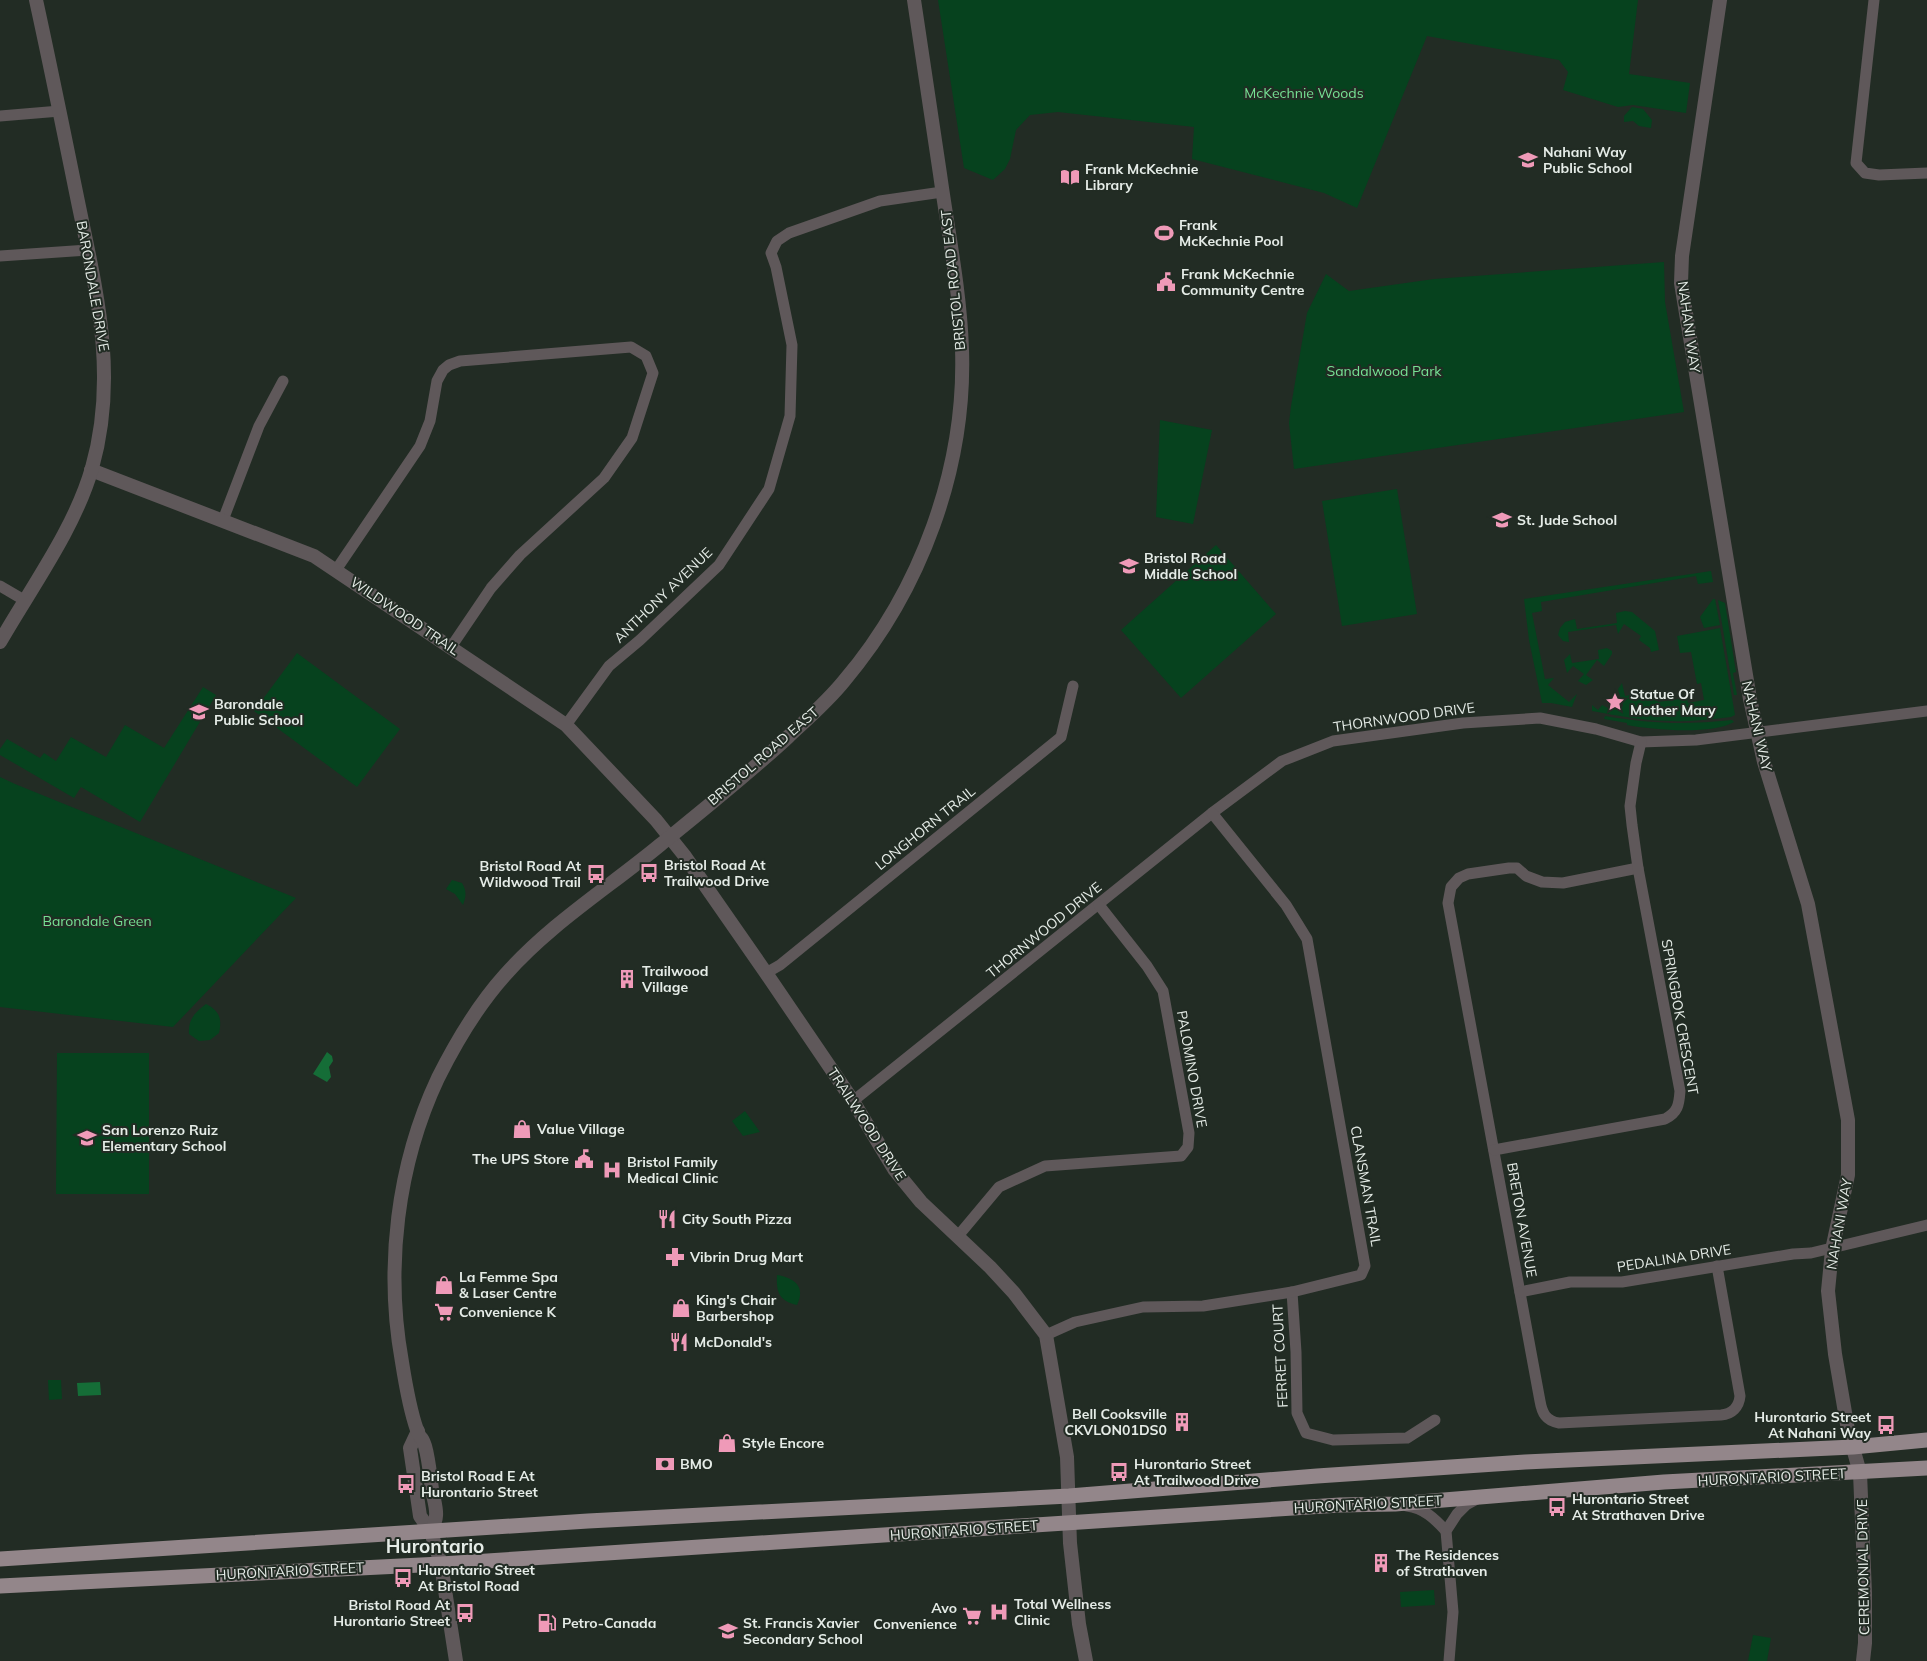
<svg xmlns="http://www.w3.org/2000/svg" width="1927" height="1661" font-family="Mulish,sans-serif">
	<style>
		.green { fill: #06421e }
		.water { fill: #156d37 }
		.lines { fill: none; stroke-linecap: round; stroke-linejoin: round }
		.minor { stroke: #5f585a; stroke-width: 11 }
		.tertiary { stroke: #5f585a; stroke-width: 14 }
		.primary { stroke: #93868a; stroke-width: 15 }
		.labels { text-anchor: middle; dominant-baseline: central; stroke-width: 4; stroke-linejoin: round; paint-order: stroke }
		.park-label { font-size: 14px; fill: #76e194; stroke: #222c24 }
		.poi-label { font-size: 14px; font-weight: bold; fill: #e5ece7; stroke: #222c24; text-anchor: start }
		.street-label { font-size: 14px; fill: #e5ece7; stroke: #222c24 }
		.district-label { font-size: 19px; font-weight: bold; fill: #e5ece7; stroke: #222c24 }
	</style>
	<rect width="100%" height="100%" fill="#222c24"/>
	<!-- green -->
	<g class="green">
		<polygon points="938,0 1638,0 1629,74 1690,83 1686,113 1633,105 1618,107 1563,90 1568,72 1559,60 1427,36 1357,208 1324,193 1192,159 1194,127 1058,112 1030,115 1016,130 1010,159 1005,169 993,180 964,168"/>
		<polygon points="1632,107 1643,109 1652,120 1651,128 1639,126 1633,121 1624,122 1624,116"/>
		<polygon points="1664,262 1665,302 1684,412 1294,469 1289,423 1291,406 1307,313 1326,274 1349,291 1434,279"/>
		<polygon points="1160,420 1212,430 1193,524 1156,517"/>
		<polygon points="1397,489 1417,614 1342,626 1322,501"/>
		<polygon points="1216,545 1276,614 1181,698 1121,630"/>
		<polygon points="1711,571 1713,582 1698,584 1696,576 1541,602 1542,611 1532,613 1545,679 1554,678 1548,685 1569,702 1577,694 1572,707 1551,703 1542,703 1529,640 1524,599"/>
		<polygon points="1713,599 1715,599 1720,625 1704,628 1700,617"/>
		<polygon points="1718,600 1725,603 1736,672 1733,673 1737,695 1734,695"/>
		<polygon points="1625,611 1632,612 1655,631 1659,650 1651,652 1650,648 1639,640 1641,636 1624,624 1618,634 1616,625 1568,632 1569,642 1563,641 1558,635 1560,628 1565,622 1575,619 1577,629 1617,623 1616,613"/>
		<path d="M1720,628l15,87 -4,2c-20,2 -39,5 -58,4 -28,0 -54,-5 -81,-10v-6l6,5 4,-5 8,4 11,-1 2,-2c-1,-7 -4,-11 -5,-17l4,-6 3,13 25,-5 1,6h5l2,5 29,-4 1,5 16,-3 -3,-17 -4,1 -6,-32 -11,1 -3,-17z"/>
		<polygon points="1607,648 1612,651 1612,654 1604,666 1597,660 1586,675 1593,680 1586,685 1578,681 1584,674 1573,666 1567,673 1564,660 1570,654 1572,663 1599,659 1598,650"/>
		<polygon points="297,653 400,729 357,787 254,711"/>
		<polygon points="203,687 216,695 140,822 81,787 74,798 0,755 0,749 7,739 40,758 44,753 56,761 71,737 106,757 125,725 164,748"/>
		<path d="M1605,716c46,8 81,9 127,4l2,2c-22,13 -81,8 -107,3v-2l-23,-4z"/>
		<polygon points="0,777 15,784 296,898 173,1027 0,1007"/>
		<path d="M452,880l10,3c5,8 4,14 1,22l-8,-11 -9,-5z"/>
		<path d="M206,1004c14,7 16,15 13,29l-9,7 -11,1 -10,-7c-1,-14 5,-21 17,-30z"/>
		<polygon points="57,1053 149,1053 149,1194 56,1194"/>
		<polygon points="745,1111 760,1132 743,1136 732,1121"/>
		<path d="M777,1275c17,3 29,11 20,30 -18,-4 -21,-13 -20,-30z"/>
		<polygon points="48,1380 61,1380 62,1399 49,1400"/>
		<polygon points="1434,1590 1435,1605 1401,1607 1400,1592"/>
		<polygon points="1753,1635 1771,1638 1767,1661 1748,1661"/>
	</g>
	<!-- water -->
	<g class="water">
		<polygon points="327,1052 332,1056 333,1061 329,1067 331,1077 327,1082 313,1074"/>
		<polygon points="100,1382 101,1395 78,1396 77,1383"/>
	</g>
	<g class="lines">
		<!-- minor -->
		<g class="minor">
			<polyline points="1874,0 1856,163 1865,173 1879,175 1927,173"/>
			<polyline points="0,116 60,111"/>
			<polyline points="0,256 88,250"/>
			<polyline points="223,520 259,426 283,381"/>
			<polyline points="336,570 420,446 430,421 437,381 443,370 449,365 460,361 631,347 646,356 653,373 632,438 604,478 520,555 491,588 451,647"/>
			<polyline points="0,586 24,600"/>
			<polyline points="566,725 609,666 640,640 719,565 769,489 790,416 792,345 776,267 771,253 777,241 789,233 880,201 942,192"/>
			<path d="M1638,868l-75,15 -21,-1 -16,-6 -9,-8h-8l-41,6 -9,4 -8,9 -3,16 92,498c2,12 6,20 19,22l162,-8c11,-1 18,-8 19,-19l-23,-130"/>
			<polyline points="766,973 780,965 1061,737 1073,686"/>
			<polyline points="853,1101 1212,813 1282,761 1333,741 1463,723 1540,718 1596,729 1641,742 1696,740 1927,711"/>
			<path d="M1494,1150l171,-31c13,-7 14,-14 15,-28l-42,-223 -6,-43 -2,-19 6,-43 5,-21"/>
			<polyline points="958,1236 999,1187 1045,1166 1181,1156 1188,1147 1189,1133 1163,991 1147,966 1099,905"/>
			<polyline points="1292,1292 1296,1352 1297,1413 1306,1433 1333,1440 1407,1438 1435,1420"/>
			<polyline points="1520,1292 1570,1282 1622,1282 1793,1254 1811,1253 1927,1225"/>
			<polyline points="1046,1335 1075,1322 1143,1307 1203,1306 1292,1292 1361,1275 1365,1266 1307,939 1286,905 1212,813"/>
			<path d="M1407,1506c17,2 28,13 39,25"/>
			<polyline points="1449,1661 1453,1612 1446,1531 1457,1514 1466,1505 1477,1499"/>
		</g>
		<!-- tertiary -->
		<g class="tertiary">
			<polyline points="1720,0 1682,256 1681,283 1750,699 1764,762 1808,904 1848,1120 1848,1175 1832,1250 1828,1291 1835,1354 1848,1430 1860,1473 1865,1593 1865,1643 1863,1661"/>
			<polyline points="91,470 314,556 566,725 656,820 684,855 766,973 853,1101 894,1169 921,1202 990,1267 1014,1293 1046,1335 1067,1457 1070,1543 1079,1624 1086,1661"/>
			<path d="M0,642c31,-54 75,-114 92,-174 27,-95 3,-182 -16,-276 -13,-64 -26,-128 -40,-192"/>
			<polyline points="418,1431 410,1448 420,1516 431,1532 441,1564 456,1661"/>
			<path d="M431,1532c2,-5 5,-11 5,-16 1,-8 -3,-19 -4,-27 -2,-14 -3,-29 -7,-43 -4,-13 -3,-3 -8,-16 -6,-17 -12,-49 -15,-68 -17,-94 -5,-197 36,-284 18,-36 40,-73 67,-103 45,-51 103,-87 155,-130 43,-35 87,-70 128,-108 19,-18 39,-35 56,-56 77,-91 122,-213 118,-332 -2,-59 -14,-117 -22,-175 -9,-58 -17,-116 -26,-174"/>
		</g>
		<!-- primary -->
		<g class="primary">
			<polyline points="0,1559 588,1521 1069,1496 1317,1476 1525,1462 1853,1447 1927,1440"/>
			<polyline points="0,1586 441,1564 1340,1505 1395,1504 1664,1482 1927,1468"/>
		</g>
	</g>
	<!-- icons -->
	<defs>
		<g id="school-bare" transform="scale(1.5)"><path d="M0-5L7-2L0 1L-7-2ZM-4 1L0 2.5L4 1V4Q0 6-4 4Z" fill="#ef9ab8" stroke="#222c24" stroke-width="2.5" paint-order="stroke"/></g>
		<g id="library-bare" transform="scale(1.5)"><path d="M-6-4Q-3-5.5-.7-3.5V5Q-3 3-6 4ZM6-4Q3-5.5 .7-3.5V5Q3 3 6 4Z" fill="#ef9ab8" stroke="#222c24" stroke-width="2.5" paint-order="stroke"/></g>
		<g id="stadium-bare" transform="scale(1.5)"><path d="M0-5a6.5 5 0 1 0 0 10a6.5 5 0 1 0 0-10ZM-3.5-1.8h7v3.6h-7Z" fill="#ef9ab8" stroke="#222c24" stroke-width="2.5" paint-order="stroke"/></g>
		<g id="civic-bare" transform="scale(1.5)"><path d="M-.6-6.5H3V-4.5H.6V-3L4-1V1h2V6H-6V1h2V-1L-.6-3ZM-1.2 2.5V6h2.4V2.5Z" fill="#ef9ab8" stroke="#222c24" stroke-width="2.5" paint-order="stroke"/></g>
		<g id="sight-bare" transform="scale(1.5)"><path d="M0-6L1.8-2.2L6-1.7L2.9 1.2L3.7 5.4L0 3.3L-3.7 5.4L-2.9 1.2L-6-1.7L-1.8-2.2Z" fill="#ef9ab8" stroke="#222c24" stroke-width="2.5" paint-order="stroke"/></g>
		<g id="bus-bare" transform="scale(1.5)"><path d="M-5-6H5V4H4V6H2V4H-2V6H-4V4H-5ZM-3.5-4V0h7V-4ZM-3.5 1.2v1.5H-2V1.2ZM2 1.2v1.5H3.5V1.2Z" fill="#ef9ab8" stroke="#222c24" stroke-width="2.5" paint-order="stroke"/></g>
		<g id="building-bare" transform="scale(1.5)"><path d="M-4-6H4V6H1V3H-1V6H-4ZM-2.5-4.3h1.7v1.8h-1.7ZM.8-4.3h1.7v1.8H.8ZM-2.5-1h1.7V.8h-1.7ZM.8-1h1.7V.8H.8Z" fill="#ef9ab8" stroke="#222c24" stroke-width="2.5" paint-order="stroke"/></g>
		<g id="shop-bare" transform="scale(1.5)"><path d="M-5-2.5h2.3a2.7 3.5 0 0 1 5.4 0H5L5.5 6h-11ZM-1.5-2.5h3a1.5 2.3 0 0 0-3 0Z" fill="#ef9ab8" stroke="#222c24" stroke-width="2.5" paint-order="stroke"/></g>
		<g id="hospital-bare" transform="scale(1.5)"><path d="M-5-5h3v3.5h4V-5h3V5h-3V1.5h-4V5h-3Z" fill="#ef9ab8" stroke="#222c24" stroke-width="2.5" paint-order="stroke"/></g>
		<g id="restaurant-bare" transform="scale(1.5)"><path d="M-5-6h1v4h1v-4h1v4h1v-4h1v5L-1.5 .5V6h-2V.5L-5-1ZM5-6V6H3V1.5H1.5Q1.5-4 5-6Z" fill="#ef9ab8" stroke="#222c24" stroke-width="2.5" paint-order="stroke"/></g>
		<g id="pharmacy-bare" transform="scale(1.5)"><path d="M-2-6h4v4h4v4h-4v4h-4v-4h-4v-4h4Z" fill="#ef9ab8" stroke="#222c24" stroke-width="2.5" paint-order="stroke"/></g>
		<g id="supermarket-bare" transform="scale(1.5)"><path d="M-6-5.5h2.5l.6 2H6L4.5 2H-2.5L-4.4-4H-6ZM-1.5 3.2a1.3 1.3 0 1 0 .1 0ZM3 3.2a1.3 1.3 0 1 0 .1 0Z" fill="#ef9ab8" stroke="#222c24" stroke-width="2.5" paint-order="stroke"/></g>
		<g id="bank-bare" transform="scale(1.5)"><path d="M-6-4H6V4H-6ZM0-2.3a2.3 2.3 0 1 0 0 4.6a2.3 2.3 0 1 0 0-4.6Z" fill="#ef9ab8" stroke="#222c24" stroke-width="2.5" paint-order="stroke"/></g>
		<g id="fuel-bare" transform="scale(1.5)"><path d="M-5.5-6h7V0h2V4h1.3V-2.5L3-4.5l.8-.8L6-3V5H2.5V1h-1V6h-7ZM-4.2-4.7v3.2H.2V-4.7Z" fill="#ef9ab8" stroke="#222c24" stroke-width="2.5" paint-order="stroke"/></g>
	</defs>
	<g fill-rule="evenodd">
		<use href="#school-bare" x="1528" y="160"/>
		<use href="#library-bare" x="1070" y="177"/>
		<use href="#stadium-bare" x="1164" y="233"/>
		<use href="#civic-bare" x="1166" y="282"/>
		<use href="#school-bare" x="1502" y="520"/>
		<use href="#school-bare" x="1129" y="566"/>
		<use href="#sight-bare" x="1615" y="702"/>
		<use href="#school-bare" x="199" y="712"/>
		<use href="#bus-bare" x="649" y="873"/>
		<use href="#bus-bare" x="596" y="874"/>
		<use href="#building-bare" x="627" y="979"/>
		<use href="#shop-bare" x="522" y="1129"/>
		<use href="#school-bare" x="87" y="1138"/>
		<use href="#civic-bare" x="584" y="1159"/>
		<use href="#hospital-bare" x="612" y="1170"/>
		<use href="#restaurant-bare" x="667" y="1219"/>
		<use href="#pharmacy-bare" x="675" y="1257"/>
		<use href="#shop-bare" x="444" y="1285"/>
		<use href="#shop-bare" x="681" y="1308"/>
		<use href="#supermarket-bare" x="444" y="1312"/>
		<use href="#restaurant-bare" x="679" y="1342"/>
		<use href="#building-bare" x="1182" y="1422"/>
		<use href="#bus-bare" x="1886" y="1425"/>
		<use href="#shop-bare" x="727" y="1443"/>
		<use href="#bank-bare" x="665" y="1464"/>
		<use href="#bus-bare" x="1119" y="1472"/>
		<use href="#bus-bare" x="406" y="1484"/>
		<use href="#bus-bare" x="1557" y="1507"/>
		<use href="#building-bare" x="1381" y="1563"/>
		<use href="#bus-bare" x="403" y="1578"/>
		<use href="#hospital-bare" x="999" y="1612"/>
		<use href="#bus-bare" x="465" y="1613"/>
		<use href="#supermarket-bare" x="972" y="1616"/>
		<use href="#fuel-bare" x="547" y="1623"/>
		<use href="#school-bare" x="728" y="1631"/>
	</g>
	<g class="labels">
		<!-- park labels -->
		<g class="park-label">
			<text x="1304" y="93">McKechnie Woods</text>
			<text x="1384" y="371">Sandalwood Park</text>
			<text x="97" y="921">Barondale Green</text>
		</g>
		<!-- poi labels -->
		<g class="poi-label">
			<text x="1543" y="152">Nahani Way<tspan x="1543" dy="16">Public School</tspan></text>
			<text x="1085" y="169">Frank McKechnie<tspan x="1085" dy="16">Library</tspan></text>
			<text x="1179" y="225">Frank<tspan x="1179" dy="16">McKechnie Pool</tspan></text>
			<text x="1181" y="274">Frank McKechnie<tspan x="1181" dy="16">Community Centre</tspan></text>
			<text x="1517" y="520">St. Jude School</text>
			<text x="1144" y="558">Bristol Road<tspan x="1144" dy="16">Middle School</tspan></text>
			<text x="1630" y="694">Statue Of<tspan x="1630" dy="16">Mother Mary</tspan></text>
			<text x="214" y="704">Barondale<tspan x="214" dy="16">Public School</tspan></text>
			<text x="664" y="865">Bristol Road At<tspan x="664" dy="16">Trailwood Drive</tspan></text>
			<text x="581" y="866" text-anchor="end">Bristol Road At<tspan x="581" dy="16">Wildwood Trail</tspan></text>
			<text x="642" y="971">Trailwood<tspan x="642" dy="16">Village</tspan></text>
			<text x="537" y="1129">Value Village</text>
			<text x="102" y="1130">San Lorenzo Ruiz<tspan x="102" dy="16">Elementary School</tspan></text>
			<text x="569" y="1159" text-anchor="end">The UPS Store</text>
			<text x="627" y="1162">Bristol Family<tspan x="627" dy="16">Medical Clinic</tspan></text>
			<text x="682" y="1219">City South Pizza</text>
			<text x="690" y="1257">Vibrin Drug Mart</text>
			<text x="459" y="1277">La Femme Spa<tspan x="459" dy="16">&amp; Laser Centre</tspan></text>
			<text x="696" y="1300">King's Chair<tspan x="696" dy="16">Barbershop</tspan></text>
			<text x="459" y="1312">Convenience K</text>
			<text x="694" y="1342">McDonald's</text>
			<text x="1167" y="1414" text-anchor="end">Bell Cooksville<tspan x="1167" dy="16">CKVLON01DS0</tspan></text>
			<text x="1871" y="1417" text-anchor="end">Hurontario Street<tspan x="1871" dy="16">At Nahani Way</tspan></text>
			<text x="742" y="1443">Style Encore</text>
			<text x="680" y="1464">BMO</text>
			<text x="1134" y="1464">Hurontario Street<tspan x="1134" dy="16">At Trailwood Drive</tspan></text>
			<text x="421" y="1476">Bristol Road E At<tspan x="421" dy="16">Hurontario Street</tspan></text>
			<text x="1572" y="1499">Hurontario Street<tspan x="1572" dy="16">At Strathaven Drive</tspan></text>
			<text x="1396" y="1555">The Residences<tspan x="1396" dy="16">of Strathaven</tspan></text>
			<text x="418" y="1570">Hurontario Street<tspan x="418" dy="16">At Bristol Road</tspan></text>
			<text x="1014" y="1604">Total Wellness<tspan x="1014" dy="16">Clinic</tspan></text>
			<text x="450" y="1605" text-anchor="end">Bristol Road At<tspan x="450" dy="16">Hurontario Street</tspan></text>
			<text x="957" y="1608" text-anchor="end">Avo<tspan x="957" dy="16">Convenience</tspan></text>
			<text x="562" y="1623">Petro-Canada</text>
			<text x="743" y="1623">St. Francis Xavier<tspan x="743" dy="16">Secondary School</tspan></text>
		</g>
		<!-- street labels -->
		<g class="street-label">
			<text transform="translate(953 280) rotate(-96)">BRISTOL ROAD EAST</text>
			<text transform="translate(93 286) rotate(80)">BARONDALE DRIVE</text>
			<text transform="translate(1689 327) rotate(82)">NAHANI WAY</text>
			<text transform="translate(663 595) rotate(-44)">ANTHONY AVENUE</text>
			<text transform="translate(405 616) rotate(34)">WILDWOOD TRAIL</text>
			<text transform="translate(1404 717) rotate(-8)">THORNWOOD DRIVE</text>
			<text transform="translate(1757 726) rotate(77)">NAHANI WAY</text>
			<text transform="translate(763 756) rotate(-41)">BRISTOL ROAD EAST</text>
			<text transform="translate(925 828) rotate(-39)">LONGHORN TRAIL</text>
			<text transform="translate(1044 930) rotate(-39)">THORNWOOD DRIVE</text>
			<text transform="translate(1680 1017) rotate(80)">SPRINGBOK CRESCENT</text>
			<text transform="translate(1192 1069) rotate(80)">PALOMINO DRIVE</text>
			<text transform="translate(867 1124) rotate(57)">TRAILWOOD DRIVE</text>
			<text transform="translate(1366 1186) rotate(80)">CLANSMAN TRAIL</text>
			<text transform="translate(1522 1220) rotate(80)">BRETON AVENUE</text>
			<text transform="translate(1839 1224) rotate(-80)">NAHANI WAY</text>
			<text transform="translate(1674 1258) rotate(-9)">PEDALINA DRIVE</text>
			<text transform="translate(1280 1356) rotate(-93)">FERRET COURT</text>
			<text transform="translate(1772 1477) rotate(-3)">HURONTARIO STREET</text>
			<text transform="translate(1368 1504) rotate(-3)">HURONTARIO STREET</text>
			<text transform="translate(964 1530) rotate(-4)">HURONTARIO STREET</text>
			<text transform="translate(1863 1567) rotate(-91)">CEREMONIAL DRIVE</text>
			<text transform="translate(290 1571) rotate(-3)">HURONTARIO STREET</text>
		</g>
		<!-- district labels -->
		<g class="district-label">
			<text x="435" y="1546">Hurontario</text>
		</g>
	</g>
</svg>
